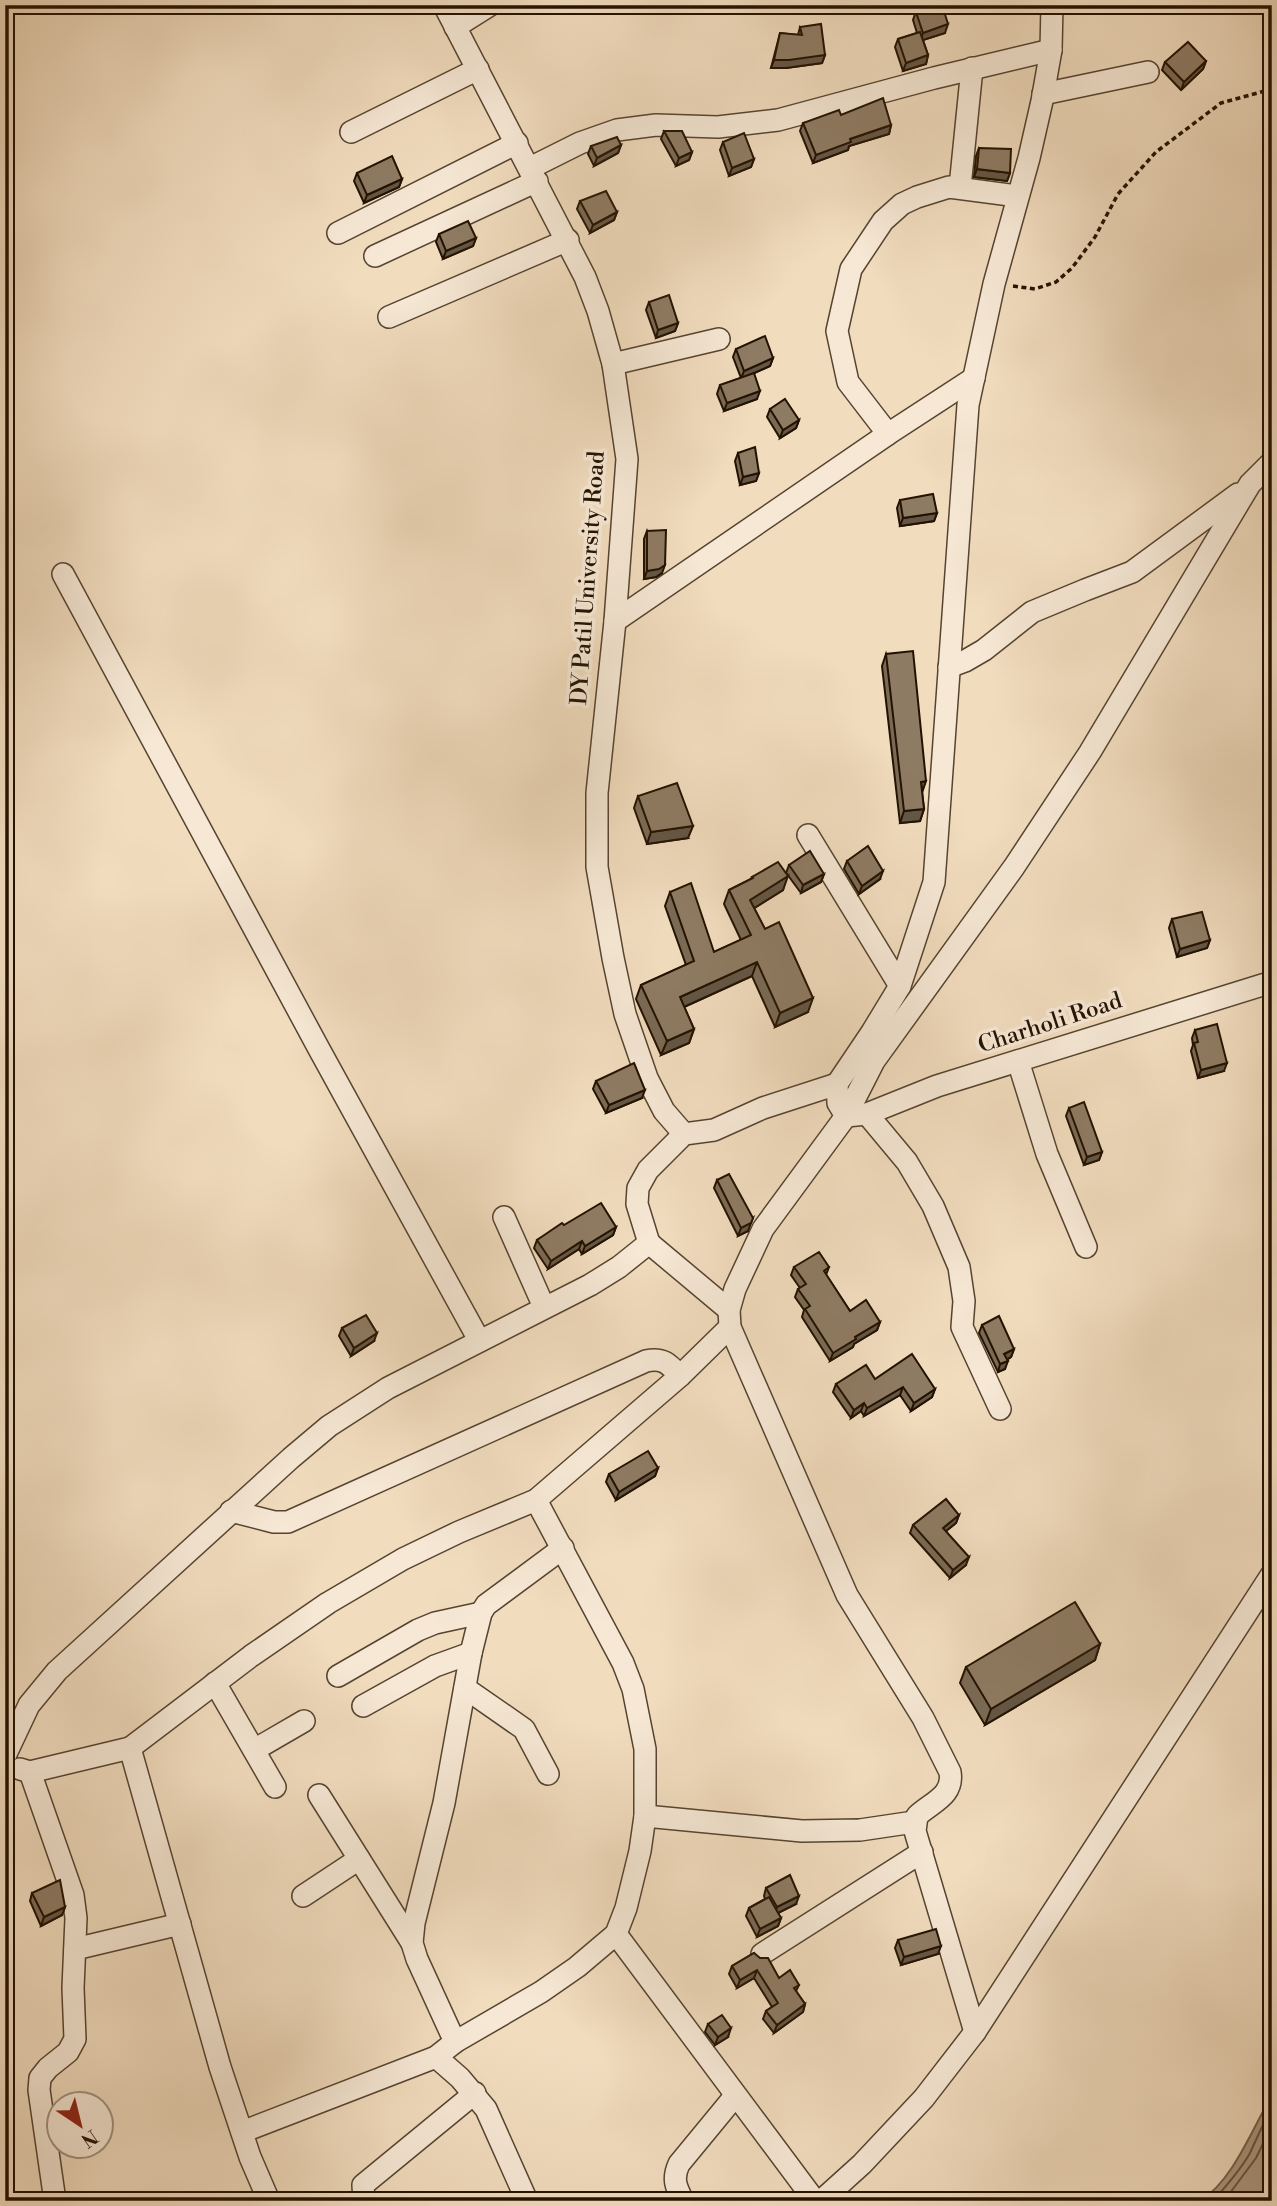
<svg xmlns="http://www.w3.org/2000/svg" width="1277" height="2206" font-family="'Libre Bodoni',serif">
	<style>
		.water { fill: #ab977e; stroke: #75624c; stroke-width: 2 }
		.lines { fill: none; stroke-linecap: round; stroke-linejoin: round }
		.shore { stroke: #675440; stroke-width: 2 }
		.minor-casing { stroke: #564430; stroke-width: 24 }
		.path { stroke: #231201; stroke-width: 3.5; stroke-dasharray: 5 3.5; stroke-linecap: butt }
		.minor { stroke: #f6e8d5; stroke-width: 21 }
		.wall { fill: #7a6a55; stroke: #231201; stroke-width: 2 }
		.shaded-wall { fill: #635645; stroke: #231201; stroke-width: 2 }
		.building { fill: #8e7b63; stroke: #231201; stroke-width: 2 }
		.labels { text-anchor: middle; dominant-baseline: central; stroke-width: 7; stroke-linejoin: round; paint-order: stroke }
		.street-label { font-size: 23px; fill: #231201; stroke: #f6e8d5 }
	</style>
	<rect width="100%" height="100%" fill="#f1dcbe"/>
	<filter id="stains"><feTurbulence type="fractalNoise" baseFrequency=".00286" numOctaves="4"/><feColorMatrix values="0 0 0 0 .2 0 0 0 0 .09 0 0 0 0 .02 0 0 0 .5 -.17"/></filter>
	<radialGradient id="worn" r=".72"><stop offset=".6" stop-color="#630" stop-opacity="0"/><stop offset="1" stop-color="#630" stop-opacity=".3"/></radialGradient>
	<!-- water -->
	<path class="water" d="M1272,2095v106h-72c33,-20 53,-74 72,-106z"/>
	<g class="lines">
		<!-- shore -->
		<g class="shore">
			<path d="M1213,2201c13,-15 27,-30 37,-48 7,-15 13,-30 22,-45"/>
			<polyline points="1224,2201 1256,2158 1272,2125"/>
		</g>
		<!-- minor casing -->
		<g class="minor-casing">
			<g id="minor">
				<polyline points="444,5 585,277 598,311 613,364 627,459 615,621 597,793 597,867 613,958 625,1014 647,1078 664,1111 684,1134"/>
				<polyline points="455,27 490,5"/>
				<polyline points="1043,94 1148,72"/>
				<polyline points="351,132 478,69"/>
				<polyline points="530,168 580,143 617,130 656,125 718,127 778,120 934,78 1051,50"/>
				<polyline points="960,187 972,68"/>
				<polyline points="338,233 517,143"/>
				<polyline points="375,256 537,181"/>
				<polyline points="389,317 568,240"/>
				<polyline points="613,364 719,339"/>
				<polyline points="888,434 848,382 837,331 851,269 883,221 902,204 917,197 949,187 1018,196"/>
				<polyline points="63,574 319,1049 479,1340"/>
				<polyline points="615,621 888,434 974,378"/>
				<polyline points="949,667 965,661 984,650 1032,612 1085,590 1132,572 1238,494"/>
				<polyline points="808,835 900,986"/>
				<polyline points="1018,1061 1047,1154 1086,1247"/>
				<polyline points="867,1114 907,1162 933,1206 959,1267 964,1301 962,1327 1000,1409"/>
				<polyline points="846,1116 838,1103 837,1084 872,1032 900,986 934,882 968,405 994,284 1029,158 1042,101 1051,50 1052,5"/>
				<polyline points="846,1116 867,1114 937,1086 1272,982"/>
				<polyline points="504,1217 544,1307"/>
				<polyline points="649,1243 637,1204 638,1188 648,1170 684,1134 714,1130 763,1108 837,1084"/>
				<path d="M231,1511l43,11h14l358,-161c17,-4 23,3 34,15"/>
				<polyline points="338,1676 418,1630 435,1623 481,1613"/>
				<polyline points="215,1683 275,1787"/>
				<polyline points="465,1688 524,1729 548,1774"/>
				<polyline points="363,1706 435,1666 471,1653"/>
				<polyline points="254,1750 304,1721"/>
				<polyline points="5,1756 29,1705 57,1671 291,1458 329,1426 388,1388 590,1285 619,1267 649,1243 729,1310"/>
				<polyline points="20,1769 30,1772 130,1748"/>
				<polyline points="30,1772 73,1895 76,1918 73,1988 75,2039 68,2052 48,2068 40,2078 39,2090 55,2201"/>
				<polyline points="319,1795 412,1943"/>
				<polyline points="645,1816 802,1831 860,1830 914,1822"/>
				<polyline points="303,1896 359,1859"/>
				<polyline points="616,1934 815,2201"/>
				<polyline points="75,1949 180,1924"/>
				<polyline points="762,1954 922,1852"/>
				<path d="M975,2032l-60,-201 2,-15c15,-14 37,-20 33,-44l-27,-54 -76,-123 -117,-268 -1,-17 6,-21 28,-60 83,-113 28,-55 140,-194 76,-115 160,-268 22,-22"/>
				<polyline points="455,2042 417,1959 412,1943 414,1923 444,1803 471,1653 481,1613 486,1605 563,1548"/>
				<polyline points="436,2057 460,2078 486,2109 527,2201"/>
				<polyline points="242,2132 436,2057 455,2042 541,1992 577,1967 616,1934 626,1908 640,1851 645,1816 645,1749 633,1689 623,1663 536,1500"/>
				<polyline points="269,2201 250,2157 220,2067 130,1748 251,1656 328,1603 403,1559 459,1532 536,1500 680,1376 730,1327"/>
				<polyline points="364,2201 363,2185 475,2093"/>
				<path d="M683,2201c-7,-14 -11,-22 -4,-37l56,-68"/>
				<polyline points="821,2201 862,2164 924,2098 975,2032 1272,1574"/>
			</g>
		</g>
		<!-- path -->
		<polyline class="path" points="1013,286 1035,289 1056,282 1072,268 1095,237 1118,194 1156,152 1221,103 1272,89"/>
		<!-- minor -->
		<use href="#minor" class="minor"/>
	</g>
	<!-- wall -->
	<g class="wall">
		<polygon points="918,5 959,5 943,11 945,33 923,40 928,55 926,64 903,71 895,47 898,39 917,33 913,20"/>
		<polygon points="800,27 825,55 822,63 786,68 771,68 780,33 798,35"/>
		<polygon points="1206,61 1203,69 1181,90 1162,70 1165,62"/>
		<polygon points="841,115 891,125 889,134 849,146 848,150 813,163 800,131 803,123"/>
		<polygon points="664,131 692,152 689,160 676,166 661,139"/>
		<polygon points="723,142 754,159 751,167 729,176 720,150"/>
		<polygon points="621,145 618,153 594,166 588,154 591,146"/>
		<polygon points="979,148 1010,173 1007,181 974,177 976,156"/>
		<polygon points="357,173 402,179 399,187 364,203 354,181"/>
		<polygon points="580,201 617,212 614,220 590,233 577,209"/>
		<polygon points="439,234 476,238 473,246 443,259 436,242"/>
		<polygon points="649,302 678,323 675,331 656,338 646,310"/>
		<polygon points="736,349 773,358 770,366 752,374 757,399 724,411 717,394 720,385 741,378 733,357"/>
		<polygon points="770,409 799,420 796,428 780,438 767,417"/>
		<polygon points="738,453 759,473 756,481 740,485 735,461"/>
		<polygon points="900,500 937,513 934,521 900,526 897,508"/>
		<polygon points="647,531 662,573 656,577 644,579 644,539"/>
		<polygon points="886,654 922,792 924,809 920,821 900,823 882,666"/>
		<polygon points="638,796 688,838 647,844 634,808"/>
		<polygon points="847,861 880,879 859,894 844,869"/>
		<polygon points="789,865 824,874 821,882 801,893 787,874 783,890 754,908 808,1012 775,1027 752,976 684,1007 694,1029 689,1043 661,1055 636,999 641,985 686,965 665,906 670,892 714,952 741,940 724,904 729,890 751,879 752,877 786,873"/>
		<polygon points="1172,919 1210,940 1207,948 1177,957 1169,928"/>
		<polygon points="1195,1030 1224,1071 1198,1078 1191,1051 1193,1045 1192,1038"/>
		<polygon points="596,1081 642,1098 606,1113 593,1089"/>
		<polygon points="1069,1108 1102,1152 1099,1160 1084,1165 1066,1116"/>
		<polygon points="717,1180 748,1231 738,1236 714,1188"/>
		<polygon points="564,1225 616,1227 613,1235 582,1254 579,1249 548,1269 534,1248 537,1240"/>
		<polygon points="794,1267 829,1267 826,1275 850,1311 880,1322 877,1330 854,1344 853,1347 830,1361 802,1317 804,1310 795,1297 798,1289 800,1288 791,1275"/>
		<polygon points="982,1325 1014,1349 1011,1357 1007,1359 1005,1369 998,1372 979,1333"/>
		<polygon points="342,1328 374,1341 351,1356 339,1336"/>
		<polygon points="875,1379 935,1389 932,1397 911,1411 900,1395 864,1416 861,1411 851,1418 833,1392 836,1384"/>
		<polygon points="658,1468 655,1476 616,1500 606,1482 609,1474"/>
		<polygon points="959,1515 956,1523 946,1531 966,1565 950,1578 910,1533 913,1525"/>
		<polygon points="1100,1644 1095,1660 985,1725 960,1683 966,1667"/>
		<polygon points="766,1888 796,1904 778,1913 781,1918 778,1926 757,1937 746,1916 749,1908 765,1899 764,1896"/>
		<polygon points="32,1893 65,1907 62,1915 41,1926 30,1901"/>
		<polygon points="898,1940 938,1954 901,1965 895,1948"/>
		<polygon points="754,1953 779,1978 799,1985 796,1991 805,2004 803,2012 774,2033 763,2019 766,2011 772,2007 754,1978 737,1988 729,1974 732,1966"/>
		<polygon points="708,2024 728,2037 715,2045 705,2032"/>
	</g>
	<!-- shaded-wall -->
	<g class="shaded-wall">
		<polygon points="945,5 959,5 943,11"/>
		<polygon points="948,24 945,33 920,41 923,33"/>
		<polygon points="825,55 822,63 786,68 771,68 774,60"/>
		<polygon points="928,55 926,64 903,71 906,63"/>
		<polygon points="1206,61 1203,69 1181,90 1184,82"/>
		<polygon points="891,125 889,134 849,146 848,150 813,163 816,155 850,139"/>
		<polygon points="621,145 618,153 594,166 597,158"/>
		<polygon points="692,152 689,160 676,166 679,158"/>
		<polygon points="754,159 751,167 729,176 732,168"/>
		<polygon points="977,169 1010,173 1007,181 974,177"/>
		<polygon points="402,179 399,187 364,203 367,195"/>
		<polygon points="617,212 614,220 590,233 593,225"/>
		<polygon points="476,238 473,246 443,259 446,251"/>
		<polygon points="678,323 675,331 656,338 658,330"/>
		<polygon points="773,358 770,366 741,379 744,371"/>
		<polygon points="760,391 757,399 724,411 727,403"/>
		<polygon points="799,420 796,428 780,438 783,430"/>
		<polygon points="759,473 756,481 740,485 743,477"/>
		<polygon points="937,513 934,521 900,526 903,518"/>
		<polygon points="665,565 662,573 656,577 644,579 647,571"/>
		<polygon points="926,781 922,793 921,782"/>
		<polygon points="924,809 920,821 900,823 904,811"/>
		<polygon points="693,826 688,838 647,844 651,832"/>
		<polygon points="883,871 880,879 859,894 862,886"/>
		<polygon points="824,874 821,882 801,893 803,885"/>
		<polygon points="788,876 783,890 745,914 750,900"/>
		<polygon points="1210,940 1207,948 1177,957 1180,949"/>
		<polygon points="757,962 752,976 675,1011 680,997"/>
		<polygon points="813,998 808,1012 775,1027 780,1013"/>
		<polygon points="694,1029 689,1043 661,1055 667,1041"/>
		<polygon points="1227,1063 1224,1071 1198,1078 1201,1070"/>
		<polygon points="645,1090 642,1098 606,1113 609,1105"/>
		<polygon points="1102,1152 1099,1160 1084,1165 1087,1157"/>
		<polygon points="753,1218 748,1231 738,1236 741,1228"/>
		<polygon points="616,1227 613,1235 582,1254 585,1246"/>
		<polygon points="582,1241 579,1249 548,1269 551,1261"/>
		<polygon points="880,1322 877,1330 854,1344 853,1347 830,1361 833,1353 855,1337"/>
		<polygon points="377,1333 374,1341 351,1356 354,1348"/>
		<polygon points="1014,1349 1011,1357 1002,1362 1004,1354"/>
		<polygon points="1008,1361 1005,1369 998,1372 1000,1364"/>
		<polygon points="903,1387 900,1395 864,1416 867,1408"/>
		<polygon points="935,1389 932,1397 911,1411 914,1403"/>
		<polygon points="864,1403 861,1411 851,1418 854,1410"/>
		<polygon points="658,1468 655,1476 616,1500 619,1492"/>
		<polygon points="959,1515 956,1523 940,1536 943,1528"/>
		<polygon points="969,1557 966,1565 950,1578 953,1570"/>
		<polygon points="1100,1644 1095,1660 985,1725 991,1709"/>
		<polygon points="799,1896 796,1904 774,1915 777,1907"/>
		<polygon points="65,1907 62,1915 41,1926 44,1917"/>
		<polygon points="781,1918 778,1926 757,1937 760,1929"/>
		<polygon points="941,1946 938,1954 901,1965 904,1957"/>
		<polygon points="757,1970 754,1978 737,1988 740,1980"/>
		<polygon points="805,2004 803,2012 774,2033 777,2025"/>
		<polygon points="731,2028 728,2037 715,2045 718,2037"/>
	</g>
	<!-- building -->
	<g class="building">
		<polygon points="918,5 942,5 948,24 923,33 916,12 920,10"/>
		<polygon points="821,24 825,55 789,60 774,60 780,33 802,35 800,27"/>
		<polygon points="920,32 928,55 906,63 898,39"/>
		<polygon points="1188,42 1206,61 1184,82 1165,62"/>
		<polygon points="883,98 891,125 850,139 851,142 816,155 803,123 839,110 841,115"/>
		<polygon points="664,131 682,131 692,152 679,158"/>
		<polygon points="744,133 754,159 732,168 723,142"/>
		<polygon points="617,137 621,145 597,158 591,146"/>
		<polygon points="979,148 1011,149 1010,173 977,169"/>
		<polygon points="392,156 402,179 367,195 357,173"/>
		<polygon points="606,191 617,212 593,225 580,201"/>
		<polygon points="468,221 476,238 446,251 439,234"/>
		<polygon points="669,295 678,323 658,330 649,302"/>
		<polygon points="765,336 773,358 744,371 736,349"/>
		<polygon points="754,373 760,391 727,403 720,385"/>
		<polygon points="785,399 799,420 783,430 770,409"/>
		<polygon points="755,447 759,473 743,477 738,453"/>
		<polygon points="933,494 937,513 903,518 900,500"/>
		<polygon points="666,530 665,565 659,569 647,571 647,531"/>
		<polygon points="913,651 926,781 921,782 924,809 904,811 886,654"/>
		<polygon points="677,783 693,826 651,832 638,796"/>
		<polygon points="868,846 883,871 862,886 847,861"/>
		<polygon points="810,851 824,874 803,885 789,865"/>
		<polygon points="778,862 788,876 750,900 765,929 779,922 813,998 780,1013 757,962 680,997 694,1029 667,1041 641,985 694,961 670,892 691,883 714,952 751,935 729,890 753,878 752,877"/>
		<polygon points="1202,912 1210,940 1180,949 1172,919"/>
		<polygon points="1217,1024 1227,1063 1201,1070 1194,1043 1198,1042 1195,1030"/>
		<polygon points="634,1063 645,1090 609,1105 596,1081"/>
		<polygon points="1084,1102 1102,1152 1087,1157 1069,1108"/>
		<polygon points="729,1174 753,1218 751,1223 741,1228 717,1180"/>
		<polygon points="601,1203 616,1227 585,1246 582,1241 551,1261 537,1240 562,1223 564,1225"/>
		<polygon points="819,1252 829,1267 824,1271 850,1311 866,1300 880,1322 855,1337 856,1339 833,1353 805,1309 810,1306 798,1289 806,1284 794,1267"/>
		<polygon points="366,1315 377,1333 354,1348 342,1328"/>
		<polygon points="999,1316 1014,1349 1004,1354 1008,1361 1000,1364 982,1325"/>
		<polygon points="912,1354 935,1389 914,1403 903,1387 867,1408 864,1403 854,1410 836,1384 866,1365 875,1379"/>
		<polygon points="648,1451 658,1468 619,1492 609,1474"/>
		<polygon points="946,1499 959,1515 943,1528 969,1557 953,1570 913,1525"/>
		<polygon points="1075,1602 1100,1644 991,1709 966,1667"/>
		<polygon points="790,1875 799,1896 777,1907 766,1888"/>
		<polygon points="60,1880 65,1907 44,1917 32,1893"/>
		<polygon points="769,1897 781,1918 760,1929 749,1908"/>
		<polygon points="936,1929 941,1946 904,1957 898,1940"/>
		<polygon points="754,1953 760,1958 768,1958 779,1978 790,1970 799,1985 794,1988 805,2004 777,2025 766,2011 778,2003 757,1970 740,1980 732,1966"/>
		<polygon points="722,2015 731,2028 718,2037 708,2024"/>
	</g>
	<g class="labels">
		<!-- street labels -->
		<g class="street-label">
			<text transform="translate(588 578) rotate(-86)">DY Patil University Road</text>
			<text transform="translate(1050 1023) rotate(-18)">Charholi Road</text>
		</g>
	</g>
	<!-- margin -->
	<rect width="1277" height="2206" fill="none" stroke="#f1dcbe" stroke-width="28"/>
	<rect x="7" y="7" width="1263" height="2192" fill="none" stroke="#231201" stroke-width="3.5"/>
	<rect x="14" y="14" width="1249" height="2178" fill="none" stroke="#231201" stroke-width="2"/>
	<!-- north arrow -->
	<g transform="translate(80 2125) rotate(145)"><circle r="33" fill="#f6e8d5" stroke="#a29280" stroke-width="2"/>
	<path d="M0-5L12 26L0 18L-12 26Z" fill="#8f2418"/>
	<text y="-10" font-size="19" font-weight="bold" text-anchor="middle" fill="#231201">N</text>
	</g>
	<rect width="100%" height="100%" filter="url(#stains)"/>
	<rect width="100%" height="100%" fill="url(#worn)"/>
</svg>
